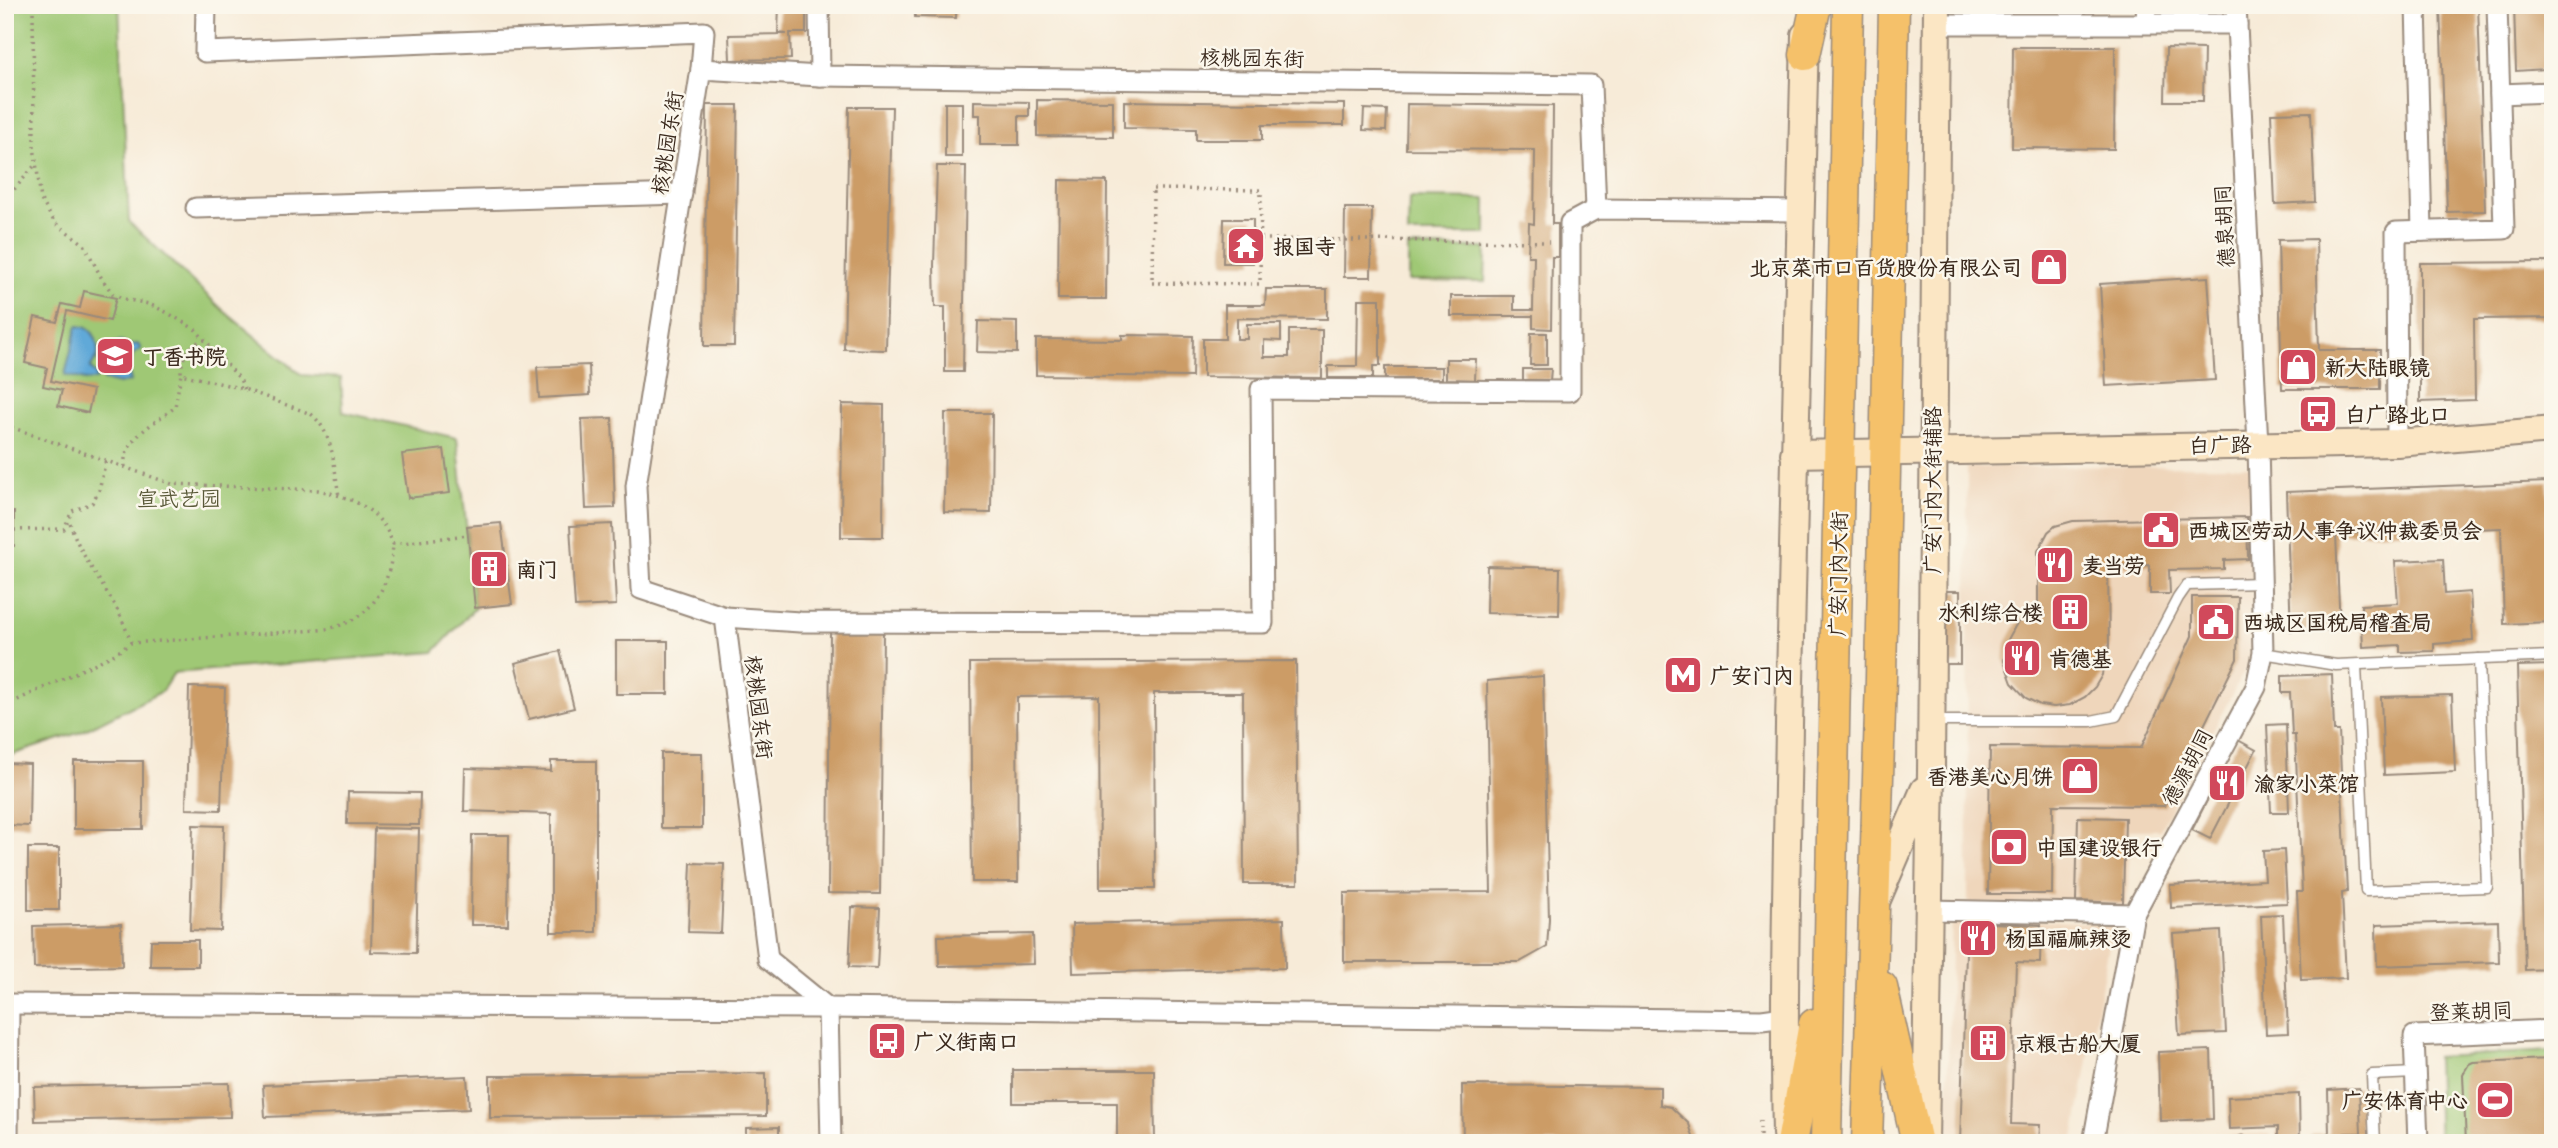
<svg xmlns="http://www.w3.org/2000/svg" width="2558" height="1148" font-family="Itim,'LXGW WenKai TC',sans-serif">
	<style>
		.built { fill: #efd6bb }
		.green { fill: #9fc874; stroke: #6d7949; stroke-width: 2 }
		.water { fill: #61a9d8; stroke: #4e6a7b; stroke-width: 2 }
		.building { fill: #cc9c66 }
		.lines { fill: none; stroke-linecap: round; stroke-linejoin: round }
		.lane-casing { stroke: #998a7b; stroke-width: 13 }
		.street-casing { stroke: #998a7b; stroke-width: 23 }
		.secondary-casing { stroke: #998a7b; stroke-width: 30 }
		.primary-casing { stroke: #998a7b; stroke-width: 33 }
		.path { stroke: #998a7b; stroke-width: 3.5; stroke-dasharray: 2 5; stroke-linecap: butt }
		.lane { stroke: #fff; stroke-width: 10 }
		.street { stroke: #fff; stroke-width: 19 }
		.secondary { stroke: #fbe6c4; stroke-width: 26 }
		.primary { stroke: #f5c16b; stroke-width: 30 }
		.labels { text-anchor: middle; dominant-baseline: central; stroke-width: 5; stroke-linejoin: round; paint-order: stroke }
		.street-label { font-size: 21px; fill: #3b2a1e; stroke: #fbf7ec }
		.poi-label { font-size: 21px; font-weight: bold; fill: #3b2a1e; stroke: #fbf7ec; text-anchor: start }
		.park-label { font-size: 21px; fill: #595938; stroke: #fbf7ec }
	</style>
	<rect width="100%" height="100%" fill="#fbf7ec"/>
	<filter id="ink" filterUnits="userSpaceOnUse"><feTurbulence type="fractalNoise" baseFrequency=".0143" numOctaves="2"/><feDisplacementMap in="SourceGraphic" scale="14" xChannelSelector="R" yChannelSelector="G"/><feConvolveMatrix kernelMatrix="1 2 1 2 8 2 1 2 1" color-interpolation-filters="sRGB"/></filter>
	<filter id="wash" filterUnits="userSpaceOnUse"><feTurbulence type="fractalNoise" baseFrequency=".00686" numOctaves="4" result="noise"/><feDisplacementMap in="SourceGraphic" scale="28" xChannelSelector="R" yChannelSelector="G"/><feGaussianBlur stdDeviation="1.57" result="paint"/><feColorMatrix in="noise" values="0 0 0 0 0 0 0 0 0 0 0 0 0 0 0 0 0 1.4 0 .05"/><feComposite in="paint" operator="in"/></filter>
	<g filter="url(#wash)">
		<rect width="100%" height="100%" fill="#f7ebd8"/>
		<!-- built -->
		<g class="built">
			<polygon points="2251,466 2254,653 2160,830 2130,830 2127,906 1968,903 1967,467"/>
			<polygon points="1952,918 2113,923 2073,1143 1946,1143"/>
			<polygon points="2270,1134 2271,1143 2148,1143 2148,1138"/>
		</g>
		<!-- green -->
		<g class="green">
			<polygon points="5,5 119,5 129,222 225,312 302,375 341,378 343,412 457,438 475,608 434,652 174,673 161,692 81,732 5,757"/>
			<polygon points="1409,198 1486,199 1486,234 1408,234"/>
			<polygon points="1408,247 1486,248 1485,282 1408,281"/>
			<polygon points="2553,1051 2553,1143 2439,1143 2436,1057"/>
		</g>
		<!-- water -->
		<g class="water">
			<path d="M77,326c17,0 21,14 21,29l-8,13 7,7 -1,5h-11l-20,-5z"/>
			<polygon points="120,341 128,345 138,344 141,349 133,354 129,373 131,381 119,384 103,380 103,371 98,360 101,356 112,354 108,346"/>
		</g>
		<g id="blocks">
			<!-- building -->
			<g class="building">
				<polygon points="779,5 806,5 806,33 790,33 791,59 730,60 729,35 787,34 778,33"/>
				<rect x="833" y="5" width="65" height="5"/>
				<polygon points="915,5 956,5 956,18 915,17"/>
				<polygon points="2289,5 2360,5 2360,8 2289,9"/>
				<polygon points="2440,5 2478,5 2485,211 2447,212"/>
				<polygon points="2514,5 2553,5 2553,78 2545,78 2545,69 2516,71"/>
				<polygon points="2013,47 2115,47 2114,149 2012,148"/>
				<polygon points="2166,48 2204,49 2203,101 2165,101"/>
				<polygon points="1037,100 1113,101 1113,137 1037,136"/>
				<polygon points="974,101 1029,102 1029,116 1019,116 1019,145 980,145 980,115 974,115"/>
				<polygon points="1124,101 1344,104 1344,125 1262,125 1262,140 1196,140 1196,129 1124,128"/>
				<rect x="945" y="103" width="17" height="54"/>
				<polygon points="1407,104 1553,106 1552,224 1558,224 1558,257 1552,257 1551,329 1533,328 1533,316 1451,316 1451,296 1514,296 1514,310 1533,310 1534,256 1528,256 1529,223 1534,224 1535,150 1406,149"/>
				<polygon points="707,105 738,105 734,346 704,346"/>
				<polygon points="849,107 892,107 886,350 844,349"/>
				<polygon points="1364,109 1387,110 1386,131 1363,130"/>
				<polygon points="2311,112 2315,202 2275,204 2271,113"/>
				<polygon points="937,166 966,166 963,372 945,372 945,307 935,307 934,265"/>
				<polygon points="1059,180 1107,181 1106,299 1058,299"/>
				<polygon points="1345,208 1372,208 1371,277 1344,277"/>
				<polygon points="1224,219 1253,219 1253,263 1223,263"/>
				<polygon points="2316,239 2319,350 2380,350 2380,389 2282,389 2278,240"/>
				<polygon points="2553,262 2553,318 2474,319 2475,400 2420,402 2420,263"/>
				<polygon points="2208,277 2215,380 2106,386 2100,284"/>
				<polygon points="1266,289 1327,289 1327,319 1237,318 1237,339 1247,339 1247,324 1281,324 1281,341 1264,340 1264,357 1289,357 1289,330 1322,330 1322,378 1203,377 1203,339 1225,339 1225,305 1265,305"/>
				<polygon points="84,291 116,298 110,321 67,311 51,381 93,390 88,413 58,406 62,390 43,386 47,368 25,363 35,317 57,322 62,304 80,308"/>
				<polygon points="1358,299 1380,299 1380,366 1373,366 1373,378 1328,378 1328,366 1357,366"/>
				<polygon points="978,321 1017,322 1017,353 977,352"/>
				<polygon points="1531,333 1547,333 1547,365 1530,365"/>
				<polygon points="1122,335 1193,336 1192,377 1036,375 1036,339 1122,340"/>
				<polygon points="1446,359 1476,359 1475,380 1446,379"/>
				<polygon points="589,365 590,395 539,398 537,367"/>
				<rect x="1385" y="367" width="57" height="12"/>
				<polygon points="1523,369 1551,369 1550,380 1523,380"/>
				<polygon points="842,404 884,405 883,537 841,537"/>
				<polygon points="945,413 992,413 991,513 944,512"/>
				<polygon points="612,418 615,508 586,509 582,419"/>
				<polygon points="444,449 450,493 408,498 402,454"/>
				<polygon points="2548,482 2553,622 2504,624 2501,528 2336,534 2340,630 2291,631 2286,492"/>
				<rect x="5" y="512" width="9" height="34"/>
				<polygon points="2247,517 2248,559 2224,560 2224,569 2169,570 2170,594 2150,594 2150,565 2108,566 2109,650 2105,650 2102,675 2095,687 2085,697 2070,705 2054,707 2040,705 2026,698 2012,683 2004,661 2006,643 2017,623 2038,609 2038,551 2048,532 2055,526 2073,521"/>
				<polygon points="501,523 512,604 475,608 467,526"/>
				<polygon points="612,524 616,605 575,607 570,526"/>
				<polygon points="2443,559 2445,594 2470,592 2473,641 2434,644 2434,651 2400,652 2400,645 2363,647 2361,605 2398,603 2395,561"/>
				<polygon points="1487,566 1560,568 1559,615 1486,613"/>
				<rect x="1939" y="591" width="21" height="73"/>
				<polygon points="2192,597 2238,597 2237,659 2164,806 2053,805 2052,894 1988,894 1990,747 2141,748 2192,636"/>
				<polygon points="830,631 883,632 880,894 828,893"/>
				<rect x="616" y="641" width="52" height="53"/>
				<polygon points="560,651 574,708 529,719 515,663"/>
				<polygon points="1296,661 1298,884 1244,884 1243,693 1154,693 1155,889 1100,889 1099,696 1017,697 1018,882 972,882 970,663"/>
				<polygon points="2553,665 2553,969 2525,970 2517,666"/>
				<polygon points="2332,674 2334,731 2339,731 2347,892 2342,893 2346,978 2301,980 2297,892 2302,892 2295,735 2292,735 2290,693 2282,693 2282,676"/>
				<polygon points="1543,676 1549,919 1547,947 1520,962 1344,962 1344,893 1491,892 1487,681"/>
				<polygon points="189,687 225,688 221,810 186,809"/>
				<polygon points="2452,695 2455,772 2384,775 2381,697"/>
				<polygon points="2286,724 2289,812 2271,812 2267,725"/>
				<polygon points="2238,740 2256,750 2210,839 2192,830"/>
				<rect x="661" y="753" width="41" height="75"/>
				<rect x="74" y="761" width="69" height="68"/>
				<polygon points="551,761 596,761 596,932 551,932 551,814 464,811 465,768 551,771"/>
				<polygon points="5,763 30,764 29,826 5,825"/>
				<polygon points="348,792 420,793 419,825 347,824"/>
				<polygon points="2078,817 2125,818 2123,903 2076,901"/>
				<polygon points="193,825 224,826 221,931 190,930"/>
				<polygon points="374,828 419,829 416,953 371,952"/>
				<polygon points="472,835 509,835 508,925 471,925"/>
				<rect x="28" y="848" width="31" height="62"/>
				<polygon points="2284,850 2287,903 2171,908 2170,885 2265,880 2263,851"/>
				<polygon points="691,863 724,864 721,933 688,932"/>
				<polygon points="852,907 880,908 877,968 849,967"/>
				<polygon points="2283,914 2288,1033 2266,1034 2261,915"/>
				<polygon points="1284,919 1285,968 1073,973 1072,924"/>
				<polygon points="2498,921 2499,962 2377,966 2376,925"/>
				<polygon points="1967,922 2041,925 2040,963 2016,962 2011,1124 2040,1125 2039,1143 1960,1143"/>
				<polygon points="121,924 122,966 34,968 33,926"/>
				<polygon points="2221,931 2226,1033 2179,1035 2173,934"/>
				<polygon points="1033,934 1034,964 939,966 938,936"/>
				<polygon points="151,940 198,940 198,966 150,966"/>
				<polygon points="2211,1050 2213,1119 2160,1121 2158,1052"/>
				<polygon points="2553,1059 2553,1143 2466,1143 2463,1074 2469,1064 2473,1062"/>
				<polygon points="1013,1070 1154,1070 1155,1143 1117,1143 1117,1103 1013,1103"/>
				<polygon points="766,1073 766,1116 490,1118 490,1076"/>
				<polygon points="467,1076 469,1109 265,1117 263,1085"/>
				<polygon points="229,1083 230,1117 35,1121 34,1087"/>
				<polygon points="1462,1085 1660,1087 1660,1105 1671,1107 1689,1124 1695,1143 1463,1143"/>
				<polygon points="2359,1088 2361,1133 2345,1133 2345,1143 2313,1143 2312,1135 2329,1134 2328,1090"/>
				<polygon points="2299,1094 2300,1143 2278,1143 2278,1127 2229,1129 2228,1097"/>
				<polygon points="779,1127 779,1143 746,1143 746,1128"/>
			</g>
		</g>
	</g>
	<g filter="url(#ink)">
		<use href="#blocks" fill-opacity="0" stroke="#998a7b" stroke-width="2"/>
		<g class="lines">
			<!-- lane casing -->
			<g class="lane-casing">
				<g id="lane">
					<polyline points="2263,653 2336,665 2553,656"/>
					<polyline points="2356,665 2366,891 2487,887 2479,659"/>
					<polyline points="1932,721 2091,721 2116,716 2178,598 2187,585 2262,583"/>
					<polyline points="2242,1141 2242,1143"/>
					<polyline points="2375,1143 2372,1075 2415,1073"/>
				</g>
			</g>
			<!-- street casing -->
			<g class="street-casing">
				<g id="street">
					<polyline points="206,5 205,52 704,32 701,69"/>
					<polyline points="819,5 820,76"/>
					<polyline points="2146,5 2147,23"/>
					<polyline points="2416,5 2422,231"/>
					<polyline points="1936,24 2237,24"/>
					<polyline points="2500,94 2553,92"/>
					<polyline points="196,208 682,194"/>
					<polyline points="2397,443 2396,232 2504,229 2497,5"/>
					<polyline points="725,617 800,622 1263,623 1261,389 1570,391 1570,223 1596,209 1802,211"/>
					<polyline points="1929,910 2134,914"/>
					<polyline points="5,1004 828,1008 1762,1020 1784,1017"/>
					<polyline points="8,1143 9,1004"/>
					<polyline points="831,1143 828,1008 768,959 725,617 641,589 636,486 701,69 820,76 1591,85 1596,209"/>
					<polyline points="2093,1143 2134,914 2256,687 2263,653 2258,445 2236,5"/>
					<polyline points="2418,1143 2414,1036 2553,1030"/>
				</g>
			</g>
			<!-- secondary casing -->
			<g class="secondary-casing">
				<g id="secondary">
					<polyline points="1794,454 2397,443 2553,430"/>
					<polyline points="1876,902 1924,790"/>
					<path d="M1786,1134c-3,-137 1,-273 3,-409 4,-230 11,-460 16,-690"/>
					<polyline points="1925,1143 1931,772 1937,5"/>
				</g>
			</g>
			<!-- primary casing -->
			<g class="primary-casing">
				<g id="primary">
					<polyline points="1805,55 1816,5"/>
					<polyline points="1882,987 1917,1143"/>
					<polyline points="1792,1143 1814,1024"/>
					<polyline points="1826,1143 1848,5"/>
					<polyline points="1867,1143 1881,678 1894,5"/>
				</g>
			</g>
			<!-- path -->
			<g class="path">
				<polyline points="33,5 34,146 41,200 55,223 84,244 102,279 113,294 124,299 149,304 168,313 196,330 205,340"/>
				<polygon points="1153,189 1261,190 1260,284 1152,283"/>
				<polyline points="5,200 36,164"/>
				<polyline points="1261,239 1549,242"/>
				<path d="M244,389l-4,-10 -35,-39c-17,4 -24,18 -24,34l63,15 67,25c23,19 23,54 28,82"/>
				<path d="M5,425l167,59 146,6c35,8 62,18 75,54l75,-9"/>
				<path d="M125,467c-4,-28 32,-45 50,-60l6,-33"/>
				<path d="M70,523c10,33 32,59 48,88 5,10 9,21 13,31"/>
				<polyline points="14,530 64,529 72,511 92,503 99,490 106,460"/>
				<path d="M5,706l110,-52 16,-11 187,-13c50,-5 72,-39 75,-86"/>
				<polyline points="1760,1143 1760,1117"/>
			</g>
			<!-- lane -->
			<use href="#lane" class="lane"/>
			<!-- street -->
			<use href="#street" class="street"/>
			<!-- secondary -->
			<use href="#secondary" class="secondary"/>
			<!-- primary -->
			<use href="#primary" class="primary"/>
		</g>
	</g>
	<!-- icons -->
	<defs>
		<g id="temple-square" transform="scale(2.0125)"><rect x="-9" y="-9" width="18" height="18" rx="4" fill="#d1495b" stroke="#fbf7ec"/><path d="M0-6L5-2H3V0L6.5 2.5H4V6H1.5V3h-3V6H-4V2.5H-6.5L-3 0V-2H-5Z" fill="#fff"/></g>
		<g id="shop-square" transform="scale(2.0125)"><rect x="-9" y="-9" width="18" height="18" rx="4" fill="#d1495b" stroke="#fbf7ec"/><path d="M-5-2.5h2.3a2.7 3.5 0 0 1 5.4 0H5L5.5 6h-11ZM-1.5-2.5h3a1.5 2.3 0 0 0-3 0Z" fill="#fff"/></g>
		<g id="school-square" transform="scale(2.0125)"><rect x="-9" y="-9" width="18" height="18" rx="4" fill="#d1495b" stroke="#fbf7ec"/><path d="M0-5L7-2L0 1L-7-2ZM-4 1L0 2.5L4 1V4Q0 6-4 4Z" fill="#fff"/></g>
		<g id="bus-square" transform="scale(2.0125)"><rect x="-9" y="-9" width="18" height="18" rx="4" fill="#d1495b" stroke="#fbf7ec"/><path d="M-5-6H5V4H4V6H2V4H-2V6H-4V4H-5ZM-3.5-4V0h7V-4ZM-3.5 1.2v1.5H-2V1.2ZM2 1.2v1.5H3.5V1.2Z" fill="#fff"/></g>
		<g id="civic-square" transform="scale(2.0125)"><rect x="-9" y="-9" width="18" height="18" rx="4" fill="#d1495b" stroke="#fbf7ec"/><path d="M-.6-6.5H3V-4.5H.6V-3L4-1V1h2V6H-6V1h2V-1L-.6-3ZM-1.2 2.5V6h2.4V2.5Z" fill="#fff"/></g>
		<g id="restaurant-square" transform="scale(2.0125)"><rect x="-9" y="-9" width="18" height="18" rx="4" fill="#d1495b" stroke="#fbf7ec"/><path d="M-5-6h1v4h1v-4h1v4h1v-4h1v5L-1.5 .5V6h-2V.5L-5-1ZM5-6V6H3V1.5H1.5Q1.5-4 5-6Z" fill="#fff"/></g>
		<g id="building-square" transform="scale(2.0125)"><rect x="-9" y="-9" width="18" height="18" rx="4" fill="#d1495b" stroke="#fbf7ec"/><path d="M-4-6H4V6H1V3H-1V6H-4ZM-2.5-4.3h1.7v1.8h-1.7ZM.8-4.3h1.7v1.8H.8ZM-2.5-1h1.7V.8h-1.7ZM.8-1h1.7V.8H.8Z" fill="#fff"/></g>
		<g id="metro-square" transform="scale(2.0125)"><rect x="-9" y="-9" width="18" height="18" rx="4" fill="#d1495b" stroke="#fbf7ec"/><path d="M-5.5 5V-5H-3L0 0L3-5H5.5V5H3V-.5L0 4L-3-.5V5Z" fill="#fff"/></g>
		<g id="bank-square" transform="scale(2.0125)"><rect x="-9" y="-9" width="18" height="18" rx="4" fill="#d1495b" stroke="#fbf7ec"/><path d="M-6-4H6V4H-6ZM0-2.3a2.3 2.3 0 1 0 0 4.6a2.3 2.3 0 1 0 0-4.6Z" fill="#fff"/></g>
		<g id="stadium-square" transform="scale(2.0125)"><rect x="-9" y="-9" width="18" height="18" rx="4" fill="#d1495b" stroke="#fbf7ec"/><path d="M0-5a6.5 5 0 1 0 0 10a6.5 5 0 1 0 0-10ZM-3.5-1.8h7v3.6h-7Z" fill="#fff"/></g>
	</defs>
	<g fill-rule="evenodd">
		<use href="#temple-square" x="1246" y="246"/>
		<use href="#shop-square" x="2049" y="267"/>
		<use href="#school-square" x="115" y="356"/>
		<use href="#shop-square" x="2298" y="367"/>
		<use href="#bus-square" x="2318" y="414"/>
		<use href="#civic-square" x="2161" y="530"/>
		<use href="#restaurant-square" x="2055" y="565"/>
		<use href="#building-square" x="489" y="569"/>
		<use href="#building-square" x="2070" y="612"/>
		<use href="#civic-square" x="2216" y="622"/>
		<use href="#restaurant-square" x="2022" y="658"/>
		<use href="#metro-square" x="1683" y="675"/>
		<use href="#shop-square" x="2080" y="776"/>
		<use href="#restaurant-square" x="2227" y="783"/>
		<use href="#bank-square" x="2009" y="847"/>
		<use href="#restaurant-square" x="1978" y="938"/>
		<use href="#bus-square" x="887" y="1041"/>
		<use href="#building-square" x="1988" y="1043"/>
		<use href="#stadium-square" x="2495" y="1100"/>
	</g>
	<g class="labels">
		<!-- street labels -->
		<g class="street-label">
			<text transform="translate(1252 58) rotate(1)">核桃园东街</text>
			<text transform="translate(667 143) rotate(-81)">核桃园东街</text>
			<text transform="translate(2224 226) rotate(-93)">德泉胡同</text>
			<text transform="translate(2220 445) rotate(-1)">白广路</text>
			<text transform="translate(1932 490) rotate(-90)">广安门内大街辅路</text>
			<text transform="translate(1838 574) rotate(-89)">广安门内大街</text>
			<text transform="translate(759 707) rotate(83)">核桃园东街</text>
			<text transform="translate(2187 767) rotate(-62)">德源胡同</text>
			<text transform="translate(2471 1011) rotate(-2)">登莱胡同</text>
		</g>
		<!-- poi labels -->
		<g class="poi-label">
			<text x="1273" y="246">报国寺</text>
			<text x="2022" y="267" text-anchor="end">北京菜市口百货股份有限公司</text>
			<text x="142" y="356">丁香书院</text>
			<text x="2325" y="367">新大陆眼镜</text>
			<text x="2345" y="414">白广路北口</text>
			<text x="2188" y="530">西城区劳动人事争议仲裁委员会</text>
			<text x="2082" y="565">麦当劳</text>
			<text x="516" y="569">南门</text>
			<text x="2043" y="612" text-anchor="end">水利综合楼</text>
			<text x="2243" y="622">西城区国税局稽查局</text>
			<text x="2049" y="658">肯德基</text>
			<text x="1710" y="675">广安门内</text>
			<text x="2053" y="776" text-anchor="end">香港美心月饼</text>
			<text x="2254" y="783">渝家小菜馆</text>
			<text x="2036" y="847">中国建设银行</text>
			<text x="2005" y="938">杨国福麻辣烫</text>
			<text x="914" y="1041">广义街南口</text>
			<text x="2015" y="1043">京粮古船大厦</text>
			<text x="2468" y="1100" text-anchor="end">广安体育中心</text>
		</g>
		<!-- park labels -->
		<g class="park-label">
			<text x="179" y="498">宣武艺园</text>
		</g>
	</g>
	<!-- margin -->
	<rect width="2558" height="1148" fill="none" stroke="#fbf7ec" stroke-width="28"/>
</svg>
